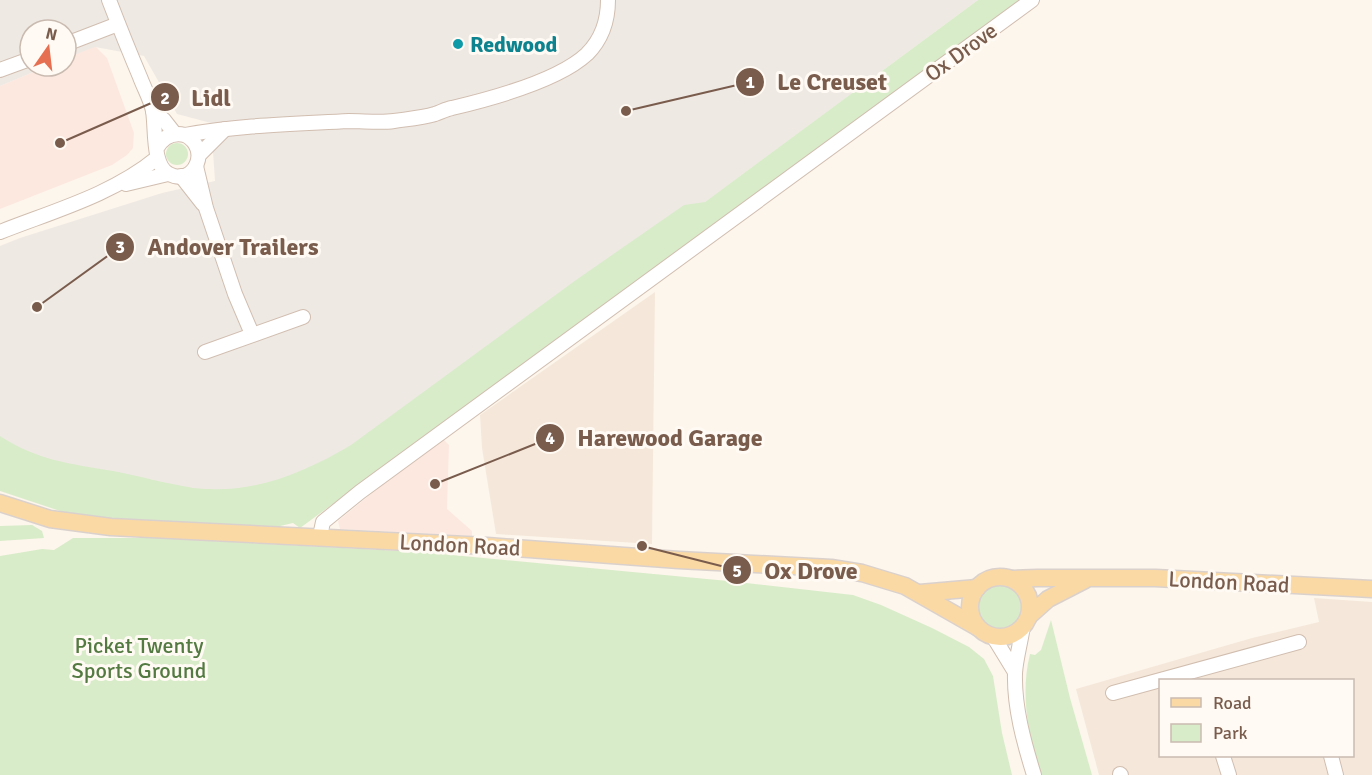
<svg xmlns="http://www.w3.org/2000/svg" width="1372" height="775" font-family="Signika,sans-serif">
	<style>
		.residential { fill: #f5e8da; fill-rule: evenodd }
		.commercial { fill: #fde8e0 }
		.industrial { fill: #efe9e4 }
		.green { fill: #d8ecc9 }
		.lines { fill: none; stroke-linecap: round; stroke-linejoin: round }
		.minor-casing { stroke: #d1beb0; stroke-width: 16 }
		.major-casing { stroke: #dad1cd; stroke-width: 19 }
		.minor { stroke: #fff; stroke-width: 14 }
		.major { stroke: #fbd9a5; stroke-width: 16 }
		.culture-dot { fill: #0f9aa8; stroke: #fffaf3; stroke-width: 2 }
		.labels { text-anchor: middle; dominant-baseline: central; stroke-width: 6; stroke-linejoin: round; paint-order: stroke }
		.culture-label { font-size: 22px; font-weight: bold; fill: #0d838f; stroke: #fffaf3; text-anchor: start }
		.street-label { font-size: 22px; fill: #7a5c4d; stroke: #fffaf3 }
		.park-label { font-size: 22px; fill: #537a41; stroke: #fffaf3 }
		.leader { fill: none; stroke: #7a5c4d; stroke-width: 2 }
		.callout-dot { fill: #7a5c4d; stroke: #fffaf3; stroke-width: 2 }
		.mark-label { font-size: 18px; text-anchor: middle; font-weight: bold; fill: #fff }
		.callout-label { font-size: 24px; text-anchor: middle; font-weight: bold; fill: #7a5c4d; stroke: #fffaf3; stroke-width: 6; stroke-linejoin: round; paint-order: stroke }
	</style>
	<rect width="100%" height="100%" fill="#fdf6ec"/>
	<!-- residential -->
	<g class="residential">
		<polygon points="655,292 652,544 496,534 482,448 480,415"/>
		<path d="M1314,598l58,4v173h-273l-23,-86 176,-51 67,-16zM1160,680h192v76h-192z"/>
	</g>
	<!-- commercial -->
	<g class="commercial">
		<polygon points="95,46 107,58 134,133 133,148 127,155 112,165 0,209 0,86 48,66 66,66 66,58"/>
		<polygon points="441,437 449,445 447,509 472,531 472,536 340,529 338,521"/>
	</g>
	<!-- industrial -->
	<polygon class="industrial" points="0,0 978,0 284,514 0,464 0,246 20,238 162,193 215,181 211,123 177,114 144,56 95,47 66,58 66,30 30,30 30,66 48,66 0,86"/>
	<!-- green -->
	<g class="green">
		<path d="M978,0h43l-721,528 -7,-5 -13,3h-23l-154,-8 -34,-4 -69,-23v-55c36,24 71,28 113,35 27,5 54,13 81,17 57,7 108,-14 157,-43l225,-165 108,-75 21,-3z"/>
		<circle cx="177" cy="154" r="11"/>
		<polygon points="32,525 42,531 44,538 0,541 0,526"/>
		<polygon points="73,538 156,538 420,552 728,581 853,595 881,605 932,628 969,647 984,659 993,676 1002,733 1012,775 0,775 0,556 42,549 54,550"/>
		<circle cx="1000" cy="607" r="23"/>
		<path d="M1051,620l19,78 22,77h-50c-14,-37 -22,-81 -12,-121l5,1 6,-5z"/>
	</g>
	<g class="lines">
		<!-- minor casing -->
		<g class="minor-casing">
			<g id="minor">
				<path d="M109,0c10,26 20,51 31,77 4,11 11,23 13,34 3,18 -1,55 16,63 25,13 43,-25 16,-39 -13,-3 -22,2 -28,13"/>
				<polyline points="66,44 118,24"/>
				<polyline points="0,70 30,59"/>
				<polyline points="153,111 164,120 175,134"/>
				<path d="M185,135c54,-10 109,-11 164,-14 15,0 31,2 45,0 14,-2 28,-3 41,-7 6,-2 11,-5 17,-6 38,-9 106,-27 135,-54 15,-15 21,-34 21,-54"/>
				<polyline points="199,155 225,129"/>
				<polyline points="196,166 206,208 235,294 252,334"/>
				<polyline points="181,176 203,204"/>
				<polyline points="126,184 168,174"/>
				<path d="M0,232c53,-21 112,-37 157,-74"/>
				<polyline points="205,352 303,317"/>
				<polyline points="320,536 323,522 360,492 1032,0"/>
				<path d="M1023,626c-2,15 -7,32 -8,47 -1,34 9,70 19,102"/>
				<polyline points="993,636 1015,672"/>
				<polyline points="1113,693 1299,642"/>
				<polyline points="1223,756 1229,775"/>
				<polyline points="1331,756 1336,775"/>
				<polyline points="1120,774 1121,775"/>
			</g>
		</g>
		<!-- major casing -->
		<g class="major-casing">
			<g id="major">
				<polyline points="0,503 50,519 111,527 487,546 679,560 831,568 862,573 905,586 977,627"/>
				<circle cx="1000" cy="607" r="30"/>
				<polyline points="1012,579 1038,578 1155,578 1372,589"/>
				<polyline points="920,593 977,588"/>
				<polyline points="1029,616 1048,599 1085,580"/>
			</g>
		</g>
		<!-- minor -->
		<use href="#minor" class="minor"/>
		<!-- major -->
		<use href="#major" class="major"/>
	</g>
	<!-- markers -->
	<circle class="culture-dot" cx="458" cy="44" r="6"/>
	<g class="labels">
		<!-- culture labels -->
		<g class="culture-label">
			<text x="470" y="44">Redwood</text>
		</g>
		<!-- street labels -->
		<g class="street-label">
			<text transform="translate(961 52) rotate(-36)">Ox Drove</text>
			<text transform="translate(460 545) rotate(3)">London Road</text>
			<text transform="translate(1229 582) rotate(3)">London Road</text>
		</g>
		<!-- park labels -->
		<g class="park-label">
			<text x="139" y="645">Picket Twenty<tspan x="139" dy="25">Sports Ground</tspan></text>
		</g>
	</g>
	<!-- callouts -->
	<path class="leader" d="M626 111L750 82M60 143L165 97M37 307L120 247M435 484L550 438M642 546L737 570"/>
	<g class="callout-dot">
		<circle cx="626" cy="111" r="6"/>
		<circle cx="60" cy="143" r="6"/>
		<circle cx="37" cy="307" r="6"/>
		<circle cx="435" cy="484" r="6"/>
		<circle cx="642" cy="546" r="6"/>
		<circle cx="750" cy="82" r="15"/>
		<circle cx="165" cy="97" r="15"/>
		<circle cx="120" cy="247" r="15"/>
		<circle cx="550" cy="438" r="15"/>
		<circle cx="737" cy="570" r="15"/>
	</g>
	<g class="mark-label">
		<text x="750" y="88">1</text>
		<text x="165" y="104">2</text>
		<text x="120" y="253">3</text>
		<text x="550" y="444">4</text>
		<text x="737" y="577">5</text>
	</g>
	<g class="callout-label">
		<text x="832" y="90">Le Creuset</text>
		<text x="211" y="106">Lidl</text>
		<text x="233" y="255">Andover Trailers</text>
		<text x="670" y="446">Harewood Garage</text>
		<text x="811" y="579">Ox Drove</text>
	</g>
	<!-- legend -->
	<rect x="1159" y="679" width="195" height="78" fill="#fffaf3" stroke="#cabbb1" stroke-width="1.5"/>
	<rect x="1171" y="698" width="30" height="9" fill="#fbd9a5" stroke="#cabbb1" stroke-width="1.5"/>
	<text x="1213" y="709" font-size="18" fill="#7a5c4d">Road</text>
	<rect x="1171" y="724" width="30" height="18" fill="#d8ecc9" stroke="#cabbb1" stroke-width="1.5"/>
	<text x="1213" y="739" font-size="18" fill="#7a5c4d">Park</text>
	<!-- north arrow -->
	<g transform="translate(48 48) rotate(14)"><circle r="28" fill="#fffaf3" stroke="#cabbb1" stroke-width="1.5"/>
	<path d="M0-4.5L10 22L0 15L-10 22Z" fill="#e76f51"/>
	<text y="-9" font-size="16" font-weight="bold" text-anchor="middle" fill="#7a5c4d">N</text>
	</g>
</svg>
